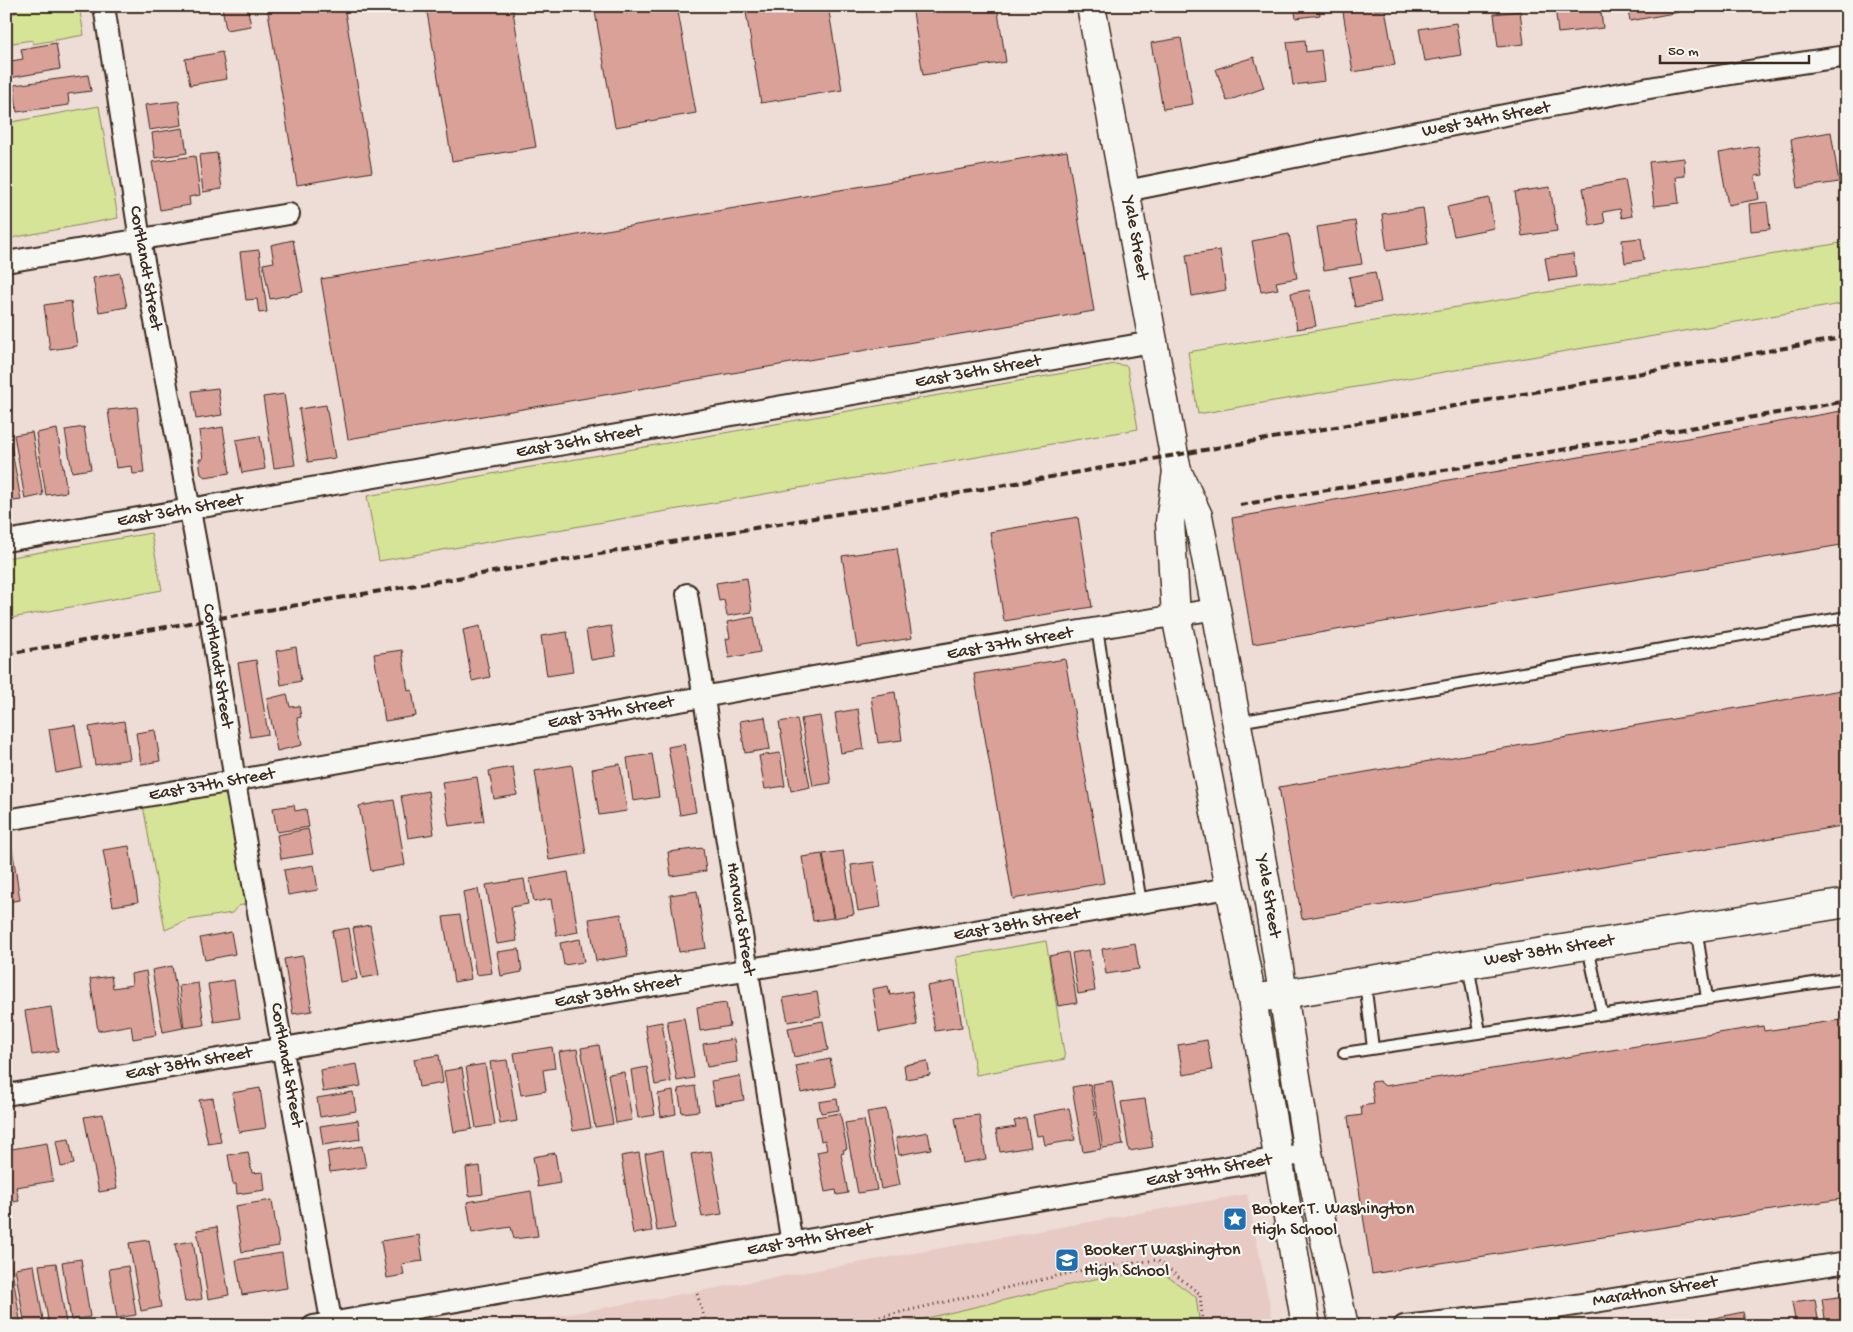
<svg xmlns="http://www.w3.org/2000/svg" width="1853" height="1332" font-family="'Gochi Hand',sans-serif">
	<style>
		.built { fill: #e8cac4 }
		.green { fill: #d5e497; stroke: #88875a }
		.building { fill: #daa198; stroke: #3b2a1e }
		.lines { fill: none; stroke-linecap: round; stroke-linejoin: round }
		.lane-casing { stroke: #3b2a1e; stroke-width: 14 }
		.street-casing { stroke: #3b2a1e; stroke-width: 24 }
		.secondary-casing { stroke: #3b2a1e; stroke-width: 31 }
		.path { stroke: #3b2a1e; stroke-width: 3; stroke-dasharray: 1 4; stroke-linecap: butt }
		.lane { stroke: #f6f6f2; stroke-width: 10 }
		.street { stroke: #f6f6f2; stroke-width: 20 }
		.secondary { stroke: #f6f6f2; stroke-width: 28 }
		.rail { stroke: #3b2a1e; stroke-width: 4; stroke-dasharray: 8 4; stroke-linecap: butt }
		.labels { text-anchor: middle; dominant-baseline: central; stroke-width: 4.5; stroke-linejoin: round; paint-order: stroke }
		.street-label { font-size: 18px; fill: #3b2a1e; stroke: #f6f6f2 }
		.poi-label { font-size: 18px; fill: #3b2a1e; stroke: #f6f6f2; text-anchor: start }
	</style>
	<rect width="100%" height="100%" fill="#eedcd7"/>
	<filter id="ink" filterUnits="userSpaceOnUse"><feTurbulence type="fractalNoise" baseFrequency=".02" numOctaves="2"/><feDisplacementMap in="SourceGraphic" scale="10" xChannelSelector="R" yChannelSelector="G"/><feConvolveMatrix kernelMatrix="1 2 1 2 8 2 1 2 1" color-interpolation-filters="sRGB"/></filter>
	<g filter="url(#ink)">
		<!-- built -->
		<polygon class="built" points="1247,1194 1274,1326 501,1326"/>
		<!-- green -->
		<g class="green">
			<polygon points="15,6 79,6 84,35 33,44 32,40 6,44 6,15 16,13"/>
			<polygon points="99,106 118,218 6,239 6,123"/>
			<polygon points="1847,242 1847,303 1198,414 1188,352"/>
			<polygon points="1115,364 1127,366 1138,429 379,561 367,496"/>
			<polygon points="151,533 162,590 6,619 6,558"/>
			<polygon points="221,792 228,798 247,904 238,906 232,913 188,920 165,930 143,805"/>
			<polygon points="1046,941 1065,1059 976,1075 956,957"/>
			<polygon points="1160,1271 1196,1297 1200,1326 893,1326 1099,1278"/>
		</g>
		<!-- building -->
		<g class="building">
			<polygon points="222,6 247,6 251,26 226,30"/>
			<polygon points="267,6 344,6 372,172 297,185"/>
			<polygon points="426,6 512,6 536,147 452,161"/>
			<polygon points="594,6 677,6 696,113 615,127"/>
			<polygon points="745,6 828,6 842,90 761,103"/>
			<polygon points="912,6 997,6 1006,62 923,75"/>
			<polygon points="1294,6 1319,6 1320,15 1296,18"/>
			<polygon points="1354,6 1374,6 1375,10 1385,9 1395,65 1353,72 1343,12 1355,10"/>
			<polygon points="1555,6 1600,6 1603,28 1558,33"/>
			<polygon points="1627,6 1678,6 1679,12 1630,21"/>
			<polygon points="1520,11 1524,44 1498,47 1494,14"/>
			<polygon points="1456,23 1461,55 1425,61 1419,29"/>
			<polygon points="1181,38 1193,104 1163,109 1151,43"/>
			<polygon points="1305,40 1306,52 1321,50 1325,81 1293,85 1287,42"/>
			<polygon points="56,43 60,69 9,78 6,62 23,59 21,49"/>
			<polygon points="222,52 227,79 190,85 185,59"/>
			<polygon points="1254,57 1264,88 1227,101 1216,69"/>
			<polygon points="88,75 91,91 68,94 69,105 17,112 14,85"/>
			<polygon points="179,101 182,125 149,130 145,105"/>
			<polygon points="183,128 187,153 155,158 152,133"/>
			<polygon points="1831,132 1839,182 1798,188 1791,139"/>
			<polygon points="1758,146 1763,175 1755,176 1759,199 1728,205 1719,153"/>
			<polygon points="1067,151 1094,311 348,439 321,279"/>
			<polygon points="217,153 222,189 203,192 199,155"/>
			<polygon points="195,156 200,195 189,197 190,205 160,210 152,162"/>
			<polygon points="1684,158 1685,176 1676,177 1679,203 1654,206 1649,162"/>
			<polygon points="1625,180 1632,216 1622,218 1620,209 1603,212 1605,223 1590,226 1583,188"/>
			<polygon points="1550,187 1557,231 1522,236 1515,192"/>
			<polygon points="1489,198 1494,228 1454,236 1447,207"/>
			<polygon points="1767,202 1770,229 1751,231 1749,204"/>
			<polygon points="1423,208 1428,244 1387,251 1382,214"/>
			<polygon points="1355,221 1362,264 1324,270 1317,227"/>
			<polygon points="1289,234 1297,278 1276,282 1278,289 1261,292 1252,241"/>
			<polygon points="1641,238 1644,260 1625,263 1622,240"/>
			<polygon points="293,240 303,292 270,299 263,264 274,262 271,245"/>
			<polygon points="259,250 267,312 259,313 257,299 246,300 240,252"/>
			<polygon points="1220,250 1226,290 1192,296 1186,255"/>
			<polygon points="1573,254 1576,277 1549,281 1545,258"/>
			<polygon points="1375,272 1381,302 1355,307 1349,277"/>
			<polygon points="120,273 127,307 99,312 93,278"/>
			<polygon points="1309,290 1316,326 1297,329 1291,293"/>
			<polygon points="71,301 77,346 50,350 44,305"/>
			<polygon points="218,388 222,415 196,419 192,391"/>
			<polygon points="284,394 295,465 274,468 263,397"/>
			<polygon points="326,405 335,458 308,462 299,409"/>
			<polygon points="137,407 144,473 133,474 132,466 116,468 108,410"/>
			<polygon points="1847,410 1847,544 1253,644 1232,518"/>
			<polygon points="84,427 91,469 72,472 65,430"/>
			<polygon points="223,427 230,473 205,477 201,474 199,459 203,459 199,431"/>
			<polygon points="57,429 67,492 46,495 36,433"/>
			<polygon points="32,432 43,495 25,499 14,435"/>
			<polygon points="9,435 21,500 6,502 6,436"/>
			<polygon points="260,436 265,469 242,473 236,440"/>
			<polygon points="1078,517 1092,607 1004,621 990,532"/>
			<polygon points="897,548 912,638 857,647 842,556"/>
			<polygon points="747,578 752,612 727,616 724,600 719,601 716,583"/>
			<polygon points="754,617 760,652 729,658 726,639 730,638 727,622"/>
			<polygon points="480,626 490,677 472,681 463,630"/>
			<polygon points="611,626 616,656 591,660 586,630"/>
			<polygon points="567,632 573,672 547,676 541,636"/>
			<polygon points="296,647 301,681 281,685 276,651"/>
			<polygon points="402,650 408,691 412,690 416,716 385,721 374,654"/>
			<polygon points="1065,659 1104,883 1013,899 974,674"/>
			<polygon points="256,660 268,734 250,737 238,663"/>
			<polygon points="1847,689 1847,825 1302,919 1279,787"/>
			<polygon points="895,692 902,740 878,743 871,696"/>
			<polygon points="287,694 290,707 299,706 301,717 297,718 302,745 277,751 267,699"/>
			<polygon points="858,709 864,749 841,753 835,713"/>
			<polygon points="820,716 831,783 813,786 801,719"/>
			<polygon points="765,717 770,749 745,753 740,721"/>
			<polygon points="797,719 810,787 791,791 779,722"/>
			<polygon points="124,721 130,759 95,765 89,727"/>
			<polygon points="75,725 82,768 56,773 49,729"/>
			<polygon points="155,730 160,761 141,764 136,733"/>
			<polygon points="684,744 696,812 680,815 668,747"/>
			<polygon points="780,753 785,786 765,789 759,756"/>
			<polygon points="652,754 659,797 633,801 627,758"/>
			<polygon points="620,764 627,811 599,815 592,769"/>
			<polygon points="572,765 586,854 549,860 535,771"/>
			<polygon points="513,767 517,795 494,799 489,771"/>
			<polygon points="477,777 484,821 449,826 442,782"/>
			<polygon points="428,791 434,834 408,838 401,796"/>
			<polygon points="394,800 405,865 371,871 359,806"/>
			<polygon points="294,805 295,811 306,809 309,827 277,832 273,808"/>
			<polygon points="308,829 313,854 281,859 277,835"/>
			<polygon points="129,846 138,902 113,906 103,850"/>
			<polygon points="12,848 20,900 6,902 6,849"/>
			<polygon points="703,848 706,871 671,876 668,852"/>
			<polygon points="843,851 854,914 834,918 823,854"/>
			<polygon points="822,854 833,918 813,921 802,857"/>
			<polygon points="874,862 881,907 858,911 851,865"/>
			<polygon points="314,865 318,890 288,895 284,870"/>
			<polygon points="568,872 578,932 557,936 551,899 534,902 530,879"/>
			<polygon points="524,879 528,904 511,907 517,941 497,944 486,885"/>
			<polygon points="478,889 492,973 476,975 463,892"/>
			<polygon points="697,891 706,948 679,952 670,895"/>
			<polygon points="621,914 628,956 596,961 589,919"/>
			<polygon points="460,915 471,979 454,982 443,917"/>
			<polygon points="370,925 379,975 362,978 353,928"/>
			<polygon points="349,928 357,979 340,982 332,931"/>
			<polygon points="231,932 235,954 205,960 200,938"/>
			<polygon points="580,939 584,962 564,965 560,943"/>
			<polygon points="1135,943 1139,969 1106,974 1102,949"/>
			<polygon points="519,949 522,972 501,976 497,952"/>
			<polygon points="1089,950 1095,991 1078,994 1072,953"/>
			<polygon points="1068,952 1077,1003 1058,1006 1049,956"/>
			<polygon points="303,956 312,1011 293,1014 284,959"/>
			<polygon points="172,966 183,1028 163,1032 152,970"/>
			<polygon points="146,971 156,1035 133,1039 131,1025 98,1031 90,979 111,976 113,988 132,985 131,974"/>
			<polygon points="234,980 240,1018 214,1022 208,984"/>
			<polygon points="955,981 962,1027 935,1031 927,986"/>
			<polygon points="198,983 204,1025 184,1028 179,986"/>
			<polygon points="888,986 890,995 912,991 917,1025 879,1032 872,989"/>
			<polygon points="817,992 821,1016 788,1022 783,998"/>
			<polygon points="726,1003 730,1026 700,1031 697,1007"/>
			<polygon points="51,1007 58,1051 32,1055 25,1011"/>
			<polygon points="684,1018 694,1078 677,1081 667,1021"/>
			<polygon points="1847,1019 1847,1198 1372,1274 1348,1117 1362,1115 1361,1106 1374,1104 1371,1082 1379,1081 1385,1086 1763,1026 1764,1031"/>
			<polygon points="823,1021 828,1050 794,1057 788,1028"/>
			<polygon points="662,1022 671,1082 655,1085 645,1025"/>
			<polygon points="734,1039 737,1062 707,1067 703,1044"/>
			<polygon points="1207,1040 1212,1070 1183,1075 1178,1045"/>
			<polygon points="599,1045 613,1124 595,1127 581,1048"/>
			<polygon points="552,1047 555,1068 543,1070 546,1091 521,1095 514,1053"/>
			<polygon points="577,1049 591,1128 573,1131 559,1052"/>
			<polygon points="439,1055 443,1083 419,1087 414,1059"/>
			<polygon points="830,1059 836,1086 801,1093 796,1066"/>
			<polygon points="507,1060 517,1121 500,1124 490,1062"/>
			<polygon points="927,1061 930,1075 906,1079 904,1065"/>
			<polygon points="357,1064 361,1086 323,1092 320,1070"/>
			<polygon points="485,1064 495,1125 476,1128 466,1067"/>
			<polygon points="647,1067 655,1115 638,1118 631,1070"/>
			<polygon points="462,1068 472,1129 454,1132 444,1071"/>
			<polygon points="624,1072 632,1120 616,1123 608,1074"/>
			<polygon points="740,1076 744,1100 715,1105 711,1081"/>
			<polygon points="1112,1081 1123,1145 1103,1148 1092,1084"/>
			<polygon points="1090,1084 1101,1149 1083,1152 1072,1087"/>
			<polygon points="695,1086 699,1111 682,1113 678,1089"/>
			<polygon points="260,1088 266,1128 239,1132 232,1093"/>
			<polygon points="673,1091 676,1114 661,1117 658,1094"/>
			<polygon points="353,1092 356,1111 320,1117 317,1098"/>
			<polygon points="213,1098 221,1142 208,1144 199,1100"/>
			<polygon points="837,1099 839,1110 821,1113 819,1102"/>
			<polygon points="1145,1099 1153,1147 1129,1151 1121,1102"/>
			<polygon points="1069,1108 1075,1140 1045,1145 1043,1135 1037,1136 1033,1115"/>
			<polygon points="886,1109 900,1185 881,1189 867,1112"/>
			<polygon points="840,1113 847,1149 843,1150 844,1153 841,1154 848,1193 837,1195 836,1190 825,1192 817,1152 827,1150 825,1140 821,1141 816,1117"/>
			<polygon points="103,1114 117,1189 99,1192 84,1117"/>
			<polygon points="979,1115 986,1159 963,1163 955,1118"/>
			<polygon points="1026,1118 1031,1147 1000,1152 996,1130 1016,1127 1014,1121"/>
			<polygon points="358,1120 360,1139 323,1145 320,1126"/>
			<polygon points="864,1120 877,1190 858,1193 845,1123"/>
			<polygon points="928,1132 931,1149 899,1155 896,1138"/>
			<polygon points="69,1139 74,1164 61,1167 56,1141"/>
			<polygon points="47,1143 53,1181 16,1187 19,1201 6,1203 6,1150"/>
			<polygon points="362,1146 366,1167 330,1172 327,1152"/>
			<polygon points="663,1150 675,1228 657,1231 645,1154"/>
			<polygon points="711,1151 722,1214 702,1217 691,1154"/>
			<polygon points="248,1152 252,1173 263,1172 265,1190 237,1194 236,1184 233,1184 228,1155"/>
			<polygon points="555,1153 560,1183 538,1187 533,1157"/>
			<polygon points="639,1153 652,1231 633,1234 621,1156"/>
			<polygon points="480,1166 483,1194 469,1196 466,1168"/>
			<polygon points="531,1191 538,1236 514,1239 511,1227 472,1233 467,1202"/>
			<polygon points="272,1200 279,1246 242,1252 235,1206"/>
			<polygon points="217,1227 229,1295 208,1299 197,1230"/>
			<polygon points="419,1235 423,1261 402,1264 404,1275 387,1278 381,1241"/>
			<polygon points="149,1240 161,1307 141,1311 129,1243"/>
			<polygon points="193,1241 202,1299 185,1302 175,1244"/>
			<polygon points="282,1253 287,1288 242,1295 236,1260"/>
			<polygon points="10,1257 21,1326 6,1326 6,1258"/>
			<polygon points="81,1259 90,1317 71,1320 62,1262"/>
			<polygon points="56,1263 66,1323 49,1326 39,1265"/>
			<polygon points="34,1265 44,1326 25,1326 15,1268"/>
			<polygon points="128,1266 136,1315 117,1318 109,1269"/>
			<polygon points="1847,1296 1847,1326 1826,1326 1822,1299"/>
			<polygon points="1815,1299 1819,1326 1796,1326 1792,1302"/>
			<polygon points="1743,1312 1746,1326 1706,1326 1705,1320"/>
			<polygon points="1700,1322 1701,1326 1679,1326"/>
		</g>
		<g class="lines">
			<!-- lane casing -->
			<g class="lane-casing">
				<g id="lane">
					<polyline points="1097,629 1141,903"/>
					<polyline points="1238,722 1847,617"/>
					<polyline points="1696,928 1707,998"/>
					<polyline points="1588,947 1602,1014"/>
					<polyline points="1468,965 1480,1032"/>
					<polyline points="1365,982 1373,1048"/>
					<polyline points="1344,1053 1847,978"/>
				</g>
			</g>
			<!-- street casing -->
			<g class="street-casing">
				<g id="street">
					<polyline points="104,6 140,240 210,619 237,794 332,1326"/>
					<path d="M1126,191c240,-48 479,-100 721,-135"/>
					<polyline points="6,262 289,214"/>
					<polyline points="6,541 1152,342"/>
					<polyline points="687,594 792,1244"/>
					<path d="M6,820c404,-67 806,-147 1210,-211"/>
					<polyline points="6,1095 1229,888"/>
					<polyline points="313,1326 1308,1153"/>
					<polyline points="1404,1326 1531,1312 1847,1262"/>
				</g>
			</g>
			<!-- secondary casing -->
			<g class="secondary-casing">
				<g id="secondary">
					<polyline points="1091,6 1177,471 1198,516 1216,609 1266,885 1308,1153 1326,1245 1344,1326"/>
					<polyline points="1177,471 1170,522 1176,615 1252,999 1306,1326"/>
					<polyline points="1265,997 1847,903"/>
				</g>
			</g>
			<!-- path -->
			<g class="path">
				<polyline points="697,1294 707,1326"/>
				<polyline points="841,1326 1096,1267 1157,1260 1200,1294 1203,1326"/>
			</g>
			<!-- lane -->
			<use href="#lane" class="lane"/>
			<!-- street -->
			<use href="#street" class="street"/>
			<!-- secondary -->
			<use href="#secondary" class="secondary"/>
			<!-- rail -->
			<g class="rail">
				<polyline points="1240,505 1847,401"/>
				<polyline points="6,654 897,504 1847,337"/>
			</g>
		</g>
	</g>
	<!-- icons -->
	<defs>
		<g id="sight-square" transform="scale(1.25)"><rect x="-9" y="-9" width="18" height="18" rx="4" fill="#1f6fb2" stroke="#f6f6f2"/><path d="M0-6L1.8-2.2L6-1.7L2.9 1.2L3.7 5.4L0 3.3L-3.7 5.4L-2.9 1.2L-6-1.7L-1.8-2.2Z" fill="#fff"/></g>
		<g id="school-square" transform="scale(1.25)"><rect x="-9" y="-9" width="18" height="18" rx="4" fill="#1f6fb2" stroke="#f6f6f2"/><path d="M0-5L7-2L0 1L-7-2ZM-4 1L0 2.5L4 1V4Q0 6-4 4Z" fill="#fff"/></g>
	</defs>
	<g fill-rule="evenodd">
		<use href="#sight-square" x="1235" y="1219"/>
		<use href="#school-square" x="1067" y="1260"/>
	</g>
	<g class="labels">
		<!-- street labels -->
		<g class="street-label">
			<text transform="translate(1486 120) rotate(-11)">West 34th Street</text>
			<text transform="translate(1135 238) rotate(80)">Yale Street</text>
			<text transform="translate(145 268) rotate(80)">Cortlandt Street</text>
			<text transform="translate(978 372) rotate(-10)">East 36th Street</text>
			<text transform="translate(579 442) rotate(-10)">East 36th Street</text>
			<text transform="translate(180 511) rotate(-10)">East 36th Street</text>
			<text transform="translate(1010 644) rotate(-10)">East 37th Street</text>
			<text transform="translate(217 666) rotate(81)">Cortlandt Street</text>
			<text transform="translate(611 713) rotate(-10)">East 37th Street</text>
			<text transform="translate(212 785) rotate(-10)">East 37th Street</text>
			<text transform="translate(1268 896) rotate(81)">Yale Street</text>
			<text transform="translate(740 919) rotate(81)">Harvard Street</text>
			<text transform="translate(1017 925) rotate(-10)">East 38th Street</text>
			<text transform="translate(1549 951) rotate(-9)">West 38th Street</text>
			<text transform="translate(618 992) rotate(-10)">East 38th Street</text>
			<text transform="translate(189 1064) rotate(-10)">East 38th Street</text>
			<text transform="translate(286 1065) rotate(80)">Cortlandt Street</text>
			<text transform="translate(1209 1171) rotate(-10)">East 39th Street</text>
			<text transform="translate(810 1240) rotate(-10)">East 39th Street</text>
			<text transform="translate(1655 1292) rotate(-9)">Marathon Street</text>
		</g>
		<!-- poi labels -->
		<g class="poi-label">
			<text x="1252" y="1209">Booker T. Washington<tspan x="1252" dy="21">High School</tspan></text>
			<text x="1084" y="1250">Booker T Washington<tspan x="1084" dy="21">High School</tspan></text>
		</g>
	</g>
	<!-- margin -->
	<rect width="1853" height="1332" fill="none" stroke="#f6f6f2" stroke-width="25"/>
	<rect x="12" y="12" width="1828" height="1307" fill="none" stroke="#3b2a1e" stroke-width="2" filter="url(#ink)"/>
	<!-- scale -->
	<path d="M1660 55v8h149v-8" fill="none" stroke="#3b2a1e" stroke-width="2.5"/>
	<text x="1668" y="55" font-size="15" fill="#3b2a1e" stroke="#f6f6f2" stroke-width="4" paint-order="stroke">50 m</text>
</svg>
